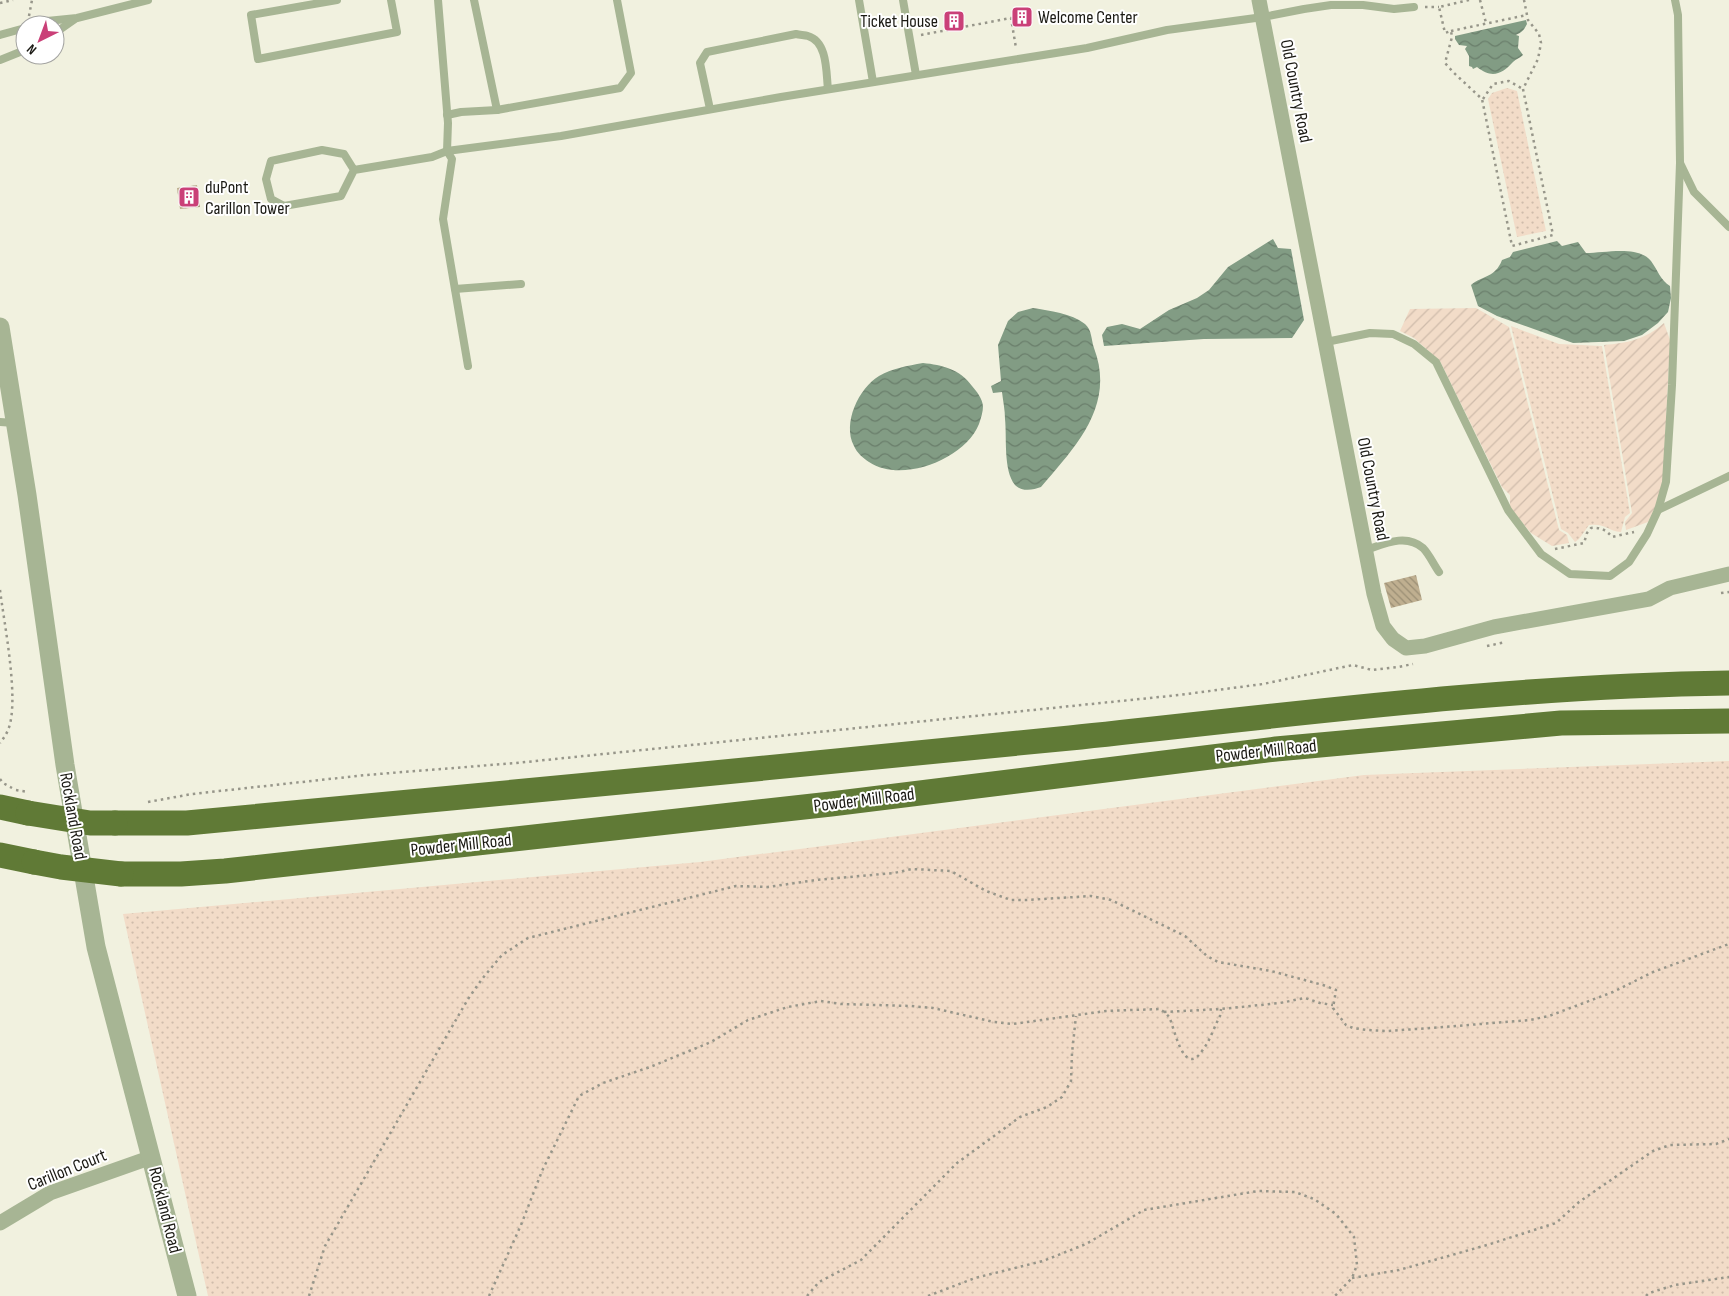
<svg xmlns="http://www.w3.org/2000/svg" width="1729" height="1296" font-family="'Sofia Sans Condensed',sans-serif">
	<style>
		.grass { fill: url(#grass-dots) }
		.garden { fill: url(#garden-furrows) }
		.water { fill: url(#water-waves) }
		.building { fill: url(#building-back-hatch) }
		.lines { fill: none; stroke-linecap: round; stroke-linejoin: round }
		.path { stroke: #97968a; stroke-width: 2.5; stroke-dasharray: 2.5 4; stroke-linecap: butt }
		.service { stroke: #a7b594; stroke-width: 8 }
		.minor { stroke: #a7b594; stroke-width: 15 }
		.tertiary { stroke: #a7b594; stroke-width: 19 }
		.trunk { stroke: #607a36; stroke-width: 25 }
		.path-bridge { stroke: #97968a; stroke-width: 2.5; stroke-dasharray: 2.5 4; stroke-linecap: butt }
		.trunk-bridge { stroke: #607a36; stroke-width: 25 }
		.labels { text-anchor: middle; dominant-baseline: central; stroke-width: 4; stroke-linejoin: round; paint-order: stroke }
		.poi-label { font-size: 18px; fill: #1a1913; stroke: #fff; text-anchor: start }
		.street-label { font-size: 18px; fill: #1a1913; stroke: #fff }
	</style>
	<defs>
		<pattern id="grass-dots" width="8" height="8" patternUnits="userSpaceOnUse" patternTransform="scale(1.25)"><rect width="8" height="8" fill="#f2dcc8"/><path d="M2 2h.1M6 6h.1" fill="none" stroke="#cfbcab" stroke-width="1.8" stroke-linecap="round"/></pattern>
		<pattern id="garden-furrows" width="10" height="10" patternUnits="userSpaceOnUse" patternTransform="scale(1.25)"><rect width="10" height="10" fill="#f2dcc8"/><path d="M-1 1l2-2M0 10L10 0M9 11l2-2" fill="none" stroke="#cfbcab"/></pattern>
		<pattern id="water-waves" width="16" height="10" patternUnits="userSpaceOnUse" patternTransform="scale(1.25)"><rect width="16" height="10" fill="#829c84"/><path d="M0 5q4-4 8 0t8 0" fill="none" stroke="#6a7e6b"/></pattern>
		<pattern id="building-back-hatch" width="6" height="6" patternUnits="userSpaceOnUse" patternTransform="scale(1.25)"><rect width="6" height="6" fill="#bfaf90"/><path d="M-1 5l2 2M0 0l6 6M5-1l2 2" fill="none" stroke="#9a8e74"/></pattern>
	</defs>
	<rect width="100%" height="100%" fill="#f1f1df"/>
	<!-- grass -->
	<g class="grass">
		<polygon points="1507,88 1517,91 1546,231 1517,237 1488,99 1492,93"/>
		<path d="M1511,326l48,18 43,2 28,167 -5,4 -4,15c-14,-1 -15,-9 -32,-7l-10,14 -4,3 -7,-9 -7,-4z"/>
		<polygon points="1729,761 1729,1296 208,1296 123,914 700,862 1364,775"/>
	</g>
	<!-- garden -->
	<g class="garden">
		<polygon points="1476,308 1509,327 1559,530 1567,535 1569,543 1552,546 1531,533 1510,508 1510,495 1502,487 1440,361 1414,338 1400,331 1410,309"/>
		<path d="M1664,323l6,17 -7,143 -8,25 -7,14 -22,8 -1,-8 7,-9 -28,-168c24,-2 42,-6 60,-22z"/>
	</g>
	<!-- water -->
	<g class="water">
		<path d="M1526,20l1,4c-3,6 -5,8 -11,11l3,1 -1,12 5,7c-3,3 -7,4 -10,7 -11,12 -21,17 -36,5l-4,2 -1,-2 -3,-1v-10l-4,-7 2,-3 -8,-1 -4,-6v-3z"/>
		<polygon points="1273,239 1278,248 1291,249 1304,320 1292,338 1204,339 1104,346 1102,335 1107,327 1122,324 1140,329 1169,310 1197,298 1209,290 1228,267"/>
		<path d="M1557,241l5,5 16,-4 8,11c19,0 52,-8 65,8 6,8 10,20 19,25l1,12 -3,14 -10,11 -16,12 -18,6 -51,2 -76,-27 -19,-10 -7,-21c12,-10 24,-7 31,-25l8,-3 3,-5z"/>
		<path d="M1033,308c17,3 38,5 52,16 7,6 6,15 9,24 22,58 -19,99 -53,139 -8,3 -19,5 -26,-2 -12,-15 -8,-48 -10,-66 0,-9 -2,-18 -3,-27l-9,1 -2,-7 10,-5 -3,-36 10,-24 10,-9z"/>
		<path d="M923,363c19,2 37,6 49,23 5,6 10,12 11,20 0,6 -2,12 -4,18 -14,35 -77,60 -110,38 -6,-4 -12,-9 -15,-16 -12,-23 5,-58 25,-70 14,-8 28,-10 44,-13z"/>
	</g>
	<!-- building -->
	<g class="building">
		<polygon points="197,185 200,207 180,209 177,188"/>
		<polygon points="1416,575 1422,600 1391,608 1384,583"/>
	</g>
	<g class="lines">
		<!-- path -->
		<g class="path">
			<polyline points="1469,0 1439,7 1445,33 1451,31 1452,37 1445,63 1453,72 1482,99 1512,246 1553,235 1523,89 1538,59 1541,43 1539,34 1528,20 1524,0"/>
			<polyline points="1480,0 1486,23"/>
			<polyline points="0,3 13,0"/>
			<polyline points="1425,7 1439,7"/>
			<polyline points="29,16 32,0"/>
			<polyline points="1451,31 1527,15"/>
			<polyline points="921,35 1011,18 1016,48"/>
			<polyline points="1483,99 1493,84 1509,81 1523,89"/>
			<path d="M1555,549l29,-6 3,-10 4,-5c10,-1 15,2 21,9l22,-5"/>
			<path d="M0,590c4,33 20,112 8,140 -2,5 -5,9 -8,13"/>
			<polyline points="1721,593 1729,592"/>
			<polyline points="1487,646 1506,642"/>
			<polyline points="0,779 3,783 12,788"/>
			<polyline points="148,802 192,794 366,775 516,763 1179,695 1263,684 1353,665 1372,670 1398,667 1413,664"/>
			<polyline points="1164,1012 1221,1009 1280,1003 1305,998 1320,1003 1333,1005"/>
			<polyline points="1352,1278 1399,1270 1487,1245 1556,1223 1579,1202 1653,1151 1670,1145 1716,1144 1729,1139"/>
			<polyline points="309,1296 325,1246 468,999 482,979 502,955 528,938 736,886 768,887 816,880 894,873 912,869 951,871 986,891 1011,900 1026,900 1091,896 1111,900 1185,936 1207,956 1218,962 1271,971 1323,985 1336,990 1333,1008 1346,1025 1353,1028 1367,1030 1387,1031 1431,1028 1530,1020 1549,1016 1613,992 1653,972 1729,944"/>
			<path d="M489,1296l32,-71 21,-54 37,-75 24,-13 47,-16 61,-25 37,-22 40,-13 33,-6 20,3 70,2 22,2 61,14 19,2 93,-13 54,-2c3,2 7,5 9,8 5,8 14,62 33,34 8,-10 12,-24 18,-35l1,-7"/>
			<polyline points="807,1296 819,1282 861,1260 957,1163 1020,1117 1047,1107 1062,1097 1071,1081 1072,1053 1076,1016"/>
			<polyline points="928,1296 975,1278 1043,1261 1086,1244 1144,1210 1258,1191 1295,1192 1314,1199 1336,1214 1354,1237 1357,1265 1352,1278 1335,1296"/>
			<polyline points="1646,1296 1649,1293 1675,1285 1729,1277"/>
		</g>
		<!-- service -->
		<g class="service">
			<polyline points="337,0 251,15 258,59 397,32 391,0"/>
			<polyline points="438,0 448,123 447,151 452,159 443,219 468,366"/>
			<polyline points="474,0 497,110"/>
			<polyline points="859,0 873,82"/>
			<polyline points="903,0 916,75"/>
			<polyline points="1675,0 1678,15 1680,163 1694,192 1729,227"/>
			<polyline points="34,25 47,21 77,18 148,0"/>
			<polyline points="55,33 75,19"/>
			<polyline points="0,35 25,28"/>
			<polyline points="0,60 25,50"/>
			<path d="M710,109l-10,-46 7,-11 89,-18c4,1 9,1 12,2 20,6 18,37 20,53"/>
			<polyline points="447,115 461,112 497,110 620,88 631,73 617,0"/>
			<polyline points="354,170 341,196 284,206 271,199 266,179 271,161 322,150 344,154 354,170 432,157 447,151 561,136 781,97 1087,48 1167,30 1263,17 1304,9 1331,5 1363,5 1394,9 1414,7"/>
			<polyline points="455,289 521,284"/>
			<polyline points="1326,342 1370,333 1393,334 1414,344 1436,362 1508,510 1541,554 1570,574 1610,576 1629,562 1647,534 1658,510 1666,482 1672,385 1680,163"/>
			<polyline points="0,422 15,423"/>
			<polyline points="1658,510 1729,476"/>
			<path d="M1366,550c18,-6 40,-17 57,-2 6,6 11,17 16,24"/>
		</g>
		<!-- minor -->
		<g class="minor">
			<polyline points="1259,0 1374,594 1383,626 1393,639 1406,648 1425,646 1494,627 1649,599 1670,588 1729,574"/>
			<polyline points="0,1223 50,1193 152,1157"/>
		</g>
		<!-- tertiary -->
		<polyline class="tertiary" points="0,327 27,495 65,765 96,947 187,1296"/>
		<!-- trunk -->
		<g class="trunk">
			<polyline points="0,807 28,813"/>
			<path d="M115,823h72c294,-28 589,-55 883,-85 219,-23 438,-52 659,-55"/>
			<polyline points="0,855 34,862"/>
			<polyline points="121,874 181,874 225,871 831,804 1276,749 1561,723 1729,721"/>
		</g>
		<!-- path-bridge -->
		<polyline class="path-bridge" points="16,790 28,792"/>
		<!-- trunk-bridge -->
		<g class="trunk-bridge">
			<polyline points="28,813 90,823 115,823"/>
			<polyline points="34,862 61,867 121,874"/>
		</g>
	</g>
	<!-- icons -->
	<defs>
		<g id="building-square" transform="scale(1.125)"><rect x="-9" y="-9" width="18" height="18" rx="4" fill="#ca4078" stroke="#fff"/><path d="M-4-6H4V6H1V3H-1V6H-4ZM-2.5-4.3h1.7v1.8h-1.7ZM.8-4.3h1.7v1.8H.8ZM-2.5-1h1.7V.8h-1.7ZM.8-1h1.7V.8H.8Z" fill="#fff"/></g>
	</defs>
	<g fill-rule="evenodd">
		<use href="#building-square" x="1022" y="17"/>
		<use href="#building-square" x="954" y="21"/>
		<use href="#building-square" x="189" y="197"/>
	</g>
	<g class="labels">
		<!-- poi labels -->
		<g class="poi-label">
			<text x="1038" y="17">Welcome Center</text>
			<text x="938" y="21" text-anchor="end">Ticket House</text>
			<text x="205" y="187">duPont<tspan x="205" dy="21">Carillon Tower</tspan></text>
		</g>
		<!-- street labels -->
		<g class="street-label">
			<text transform="translate(1296 91) rotate(79)">Old Country Road</text>
			<text transform="translate(1373 489) rotate(79)">Old Country Road</text>
			<text transform="translate(1266 751) rotate(-6)">Powder Mill Road</text>
			<text transform="translate(864 800) rotate(-7)">Powder Mill Road</text>
			<text transform="translate(73 816) rotate(80)">Rockland Road</text>
			<text transform="translate(461 845) rotate(-6)">Powder Mill Road</text>
			<text transform="translate(67 1170) rotate(-22)">Carillon Court</text>
			<text transform="translate(165 1210) rotate(76)">Rockland Road</text>
		</g>
	</g>
	<!-- north arrow -->
	<g transform="translate(40 40) rotate(222)"><circle r="24" fill="#ffffff" stroke="#a3a3a1"/>
	<path d="M0-4L9 19L0 12L-9 19Z" fill="#ca4078"/>
	<text y="-8" font-size="14" font-weight="bold" text-anchor="middle" fill="#1a1913">N</text>
	</g>
</svg>
